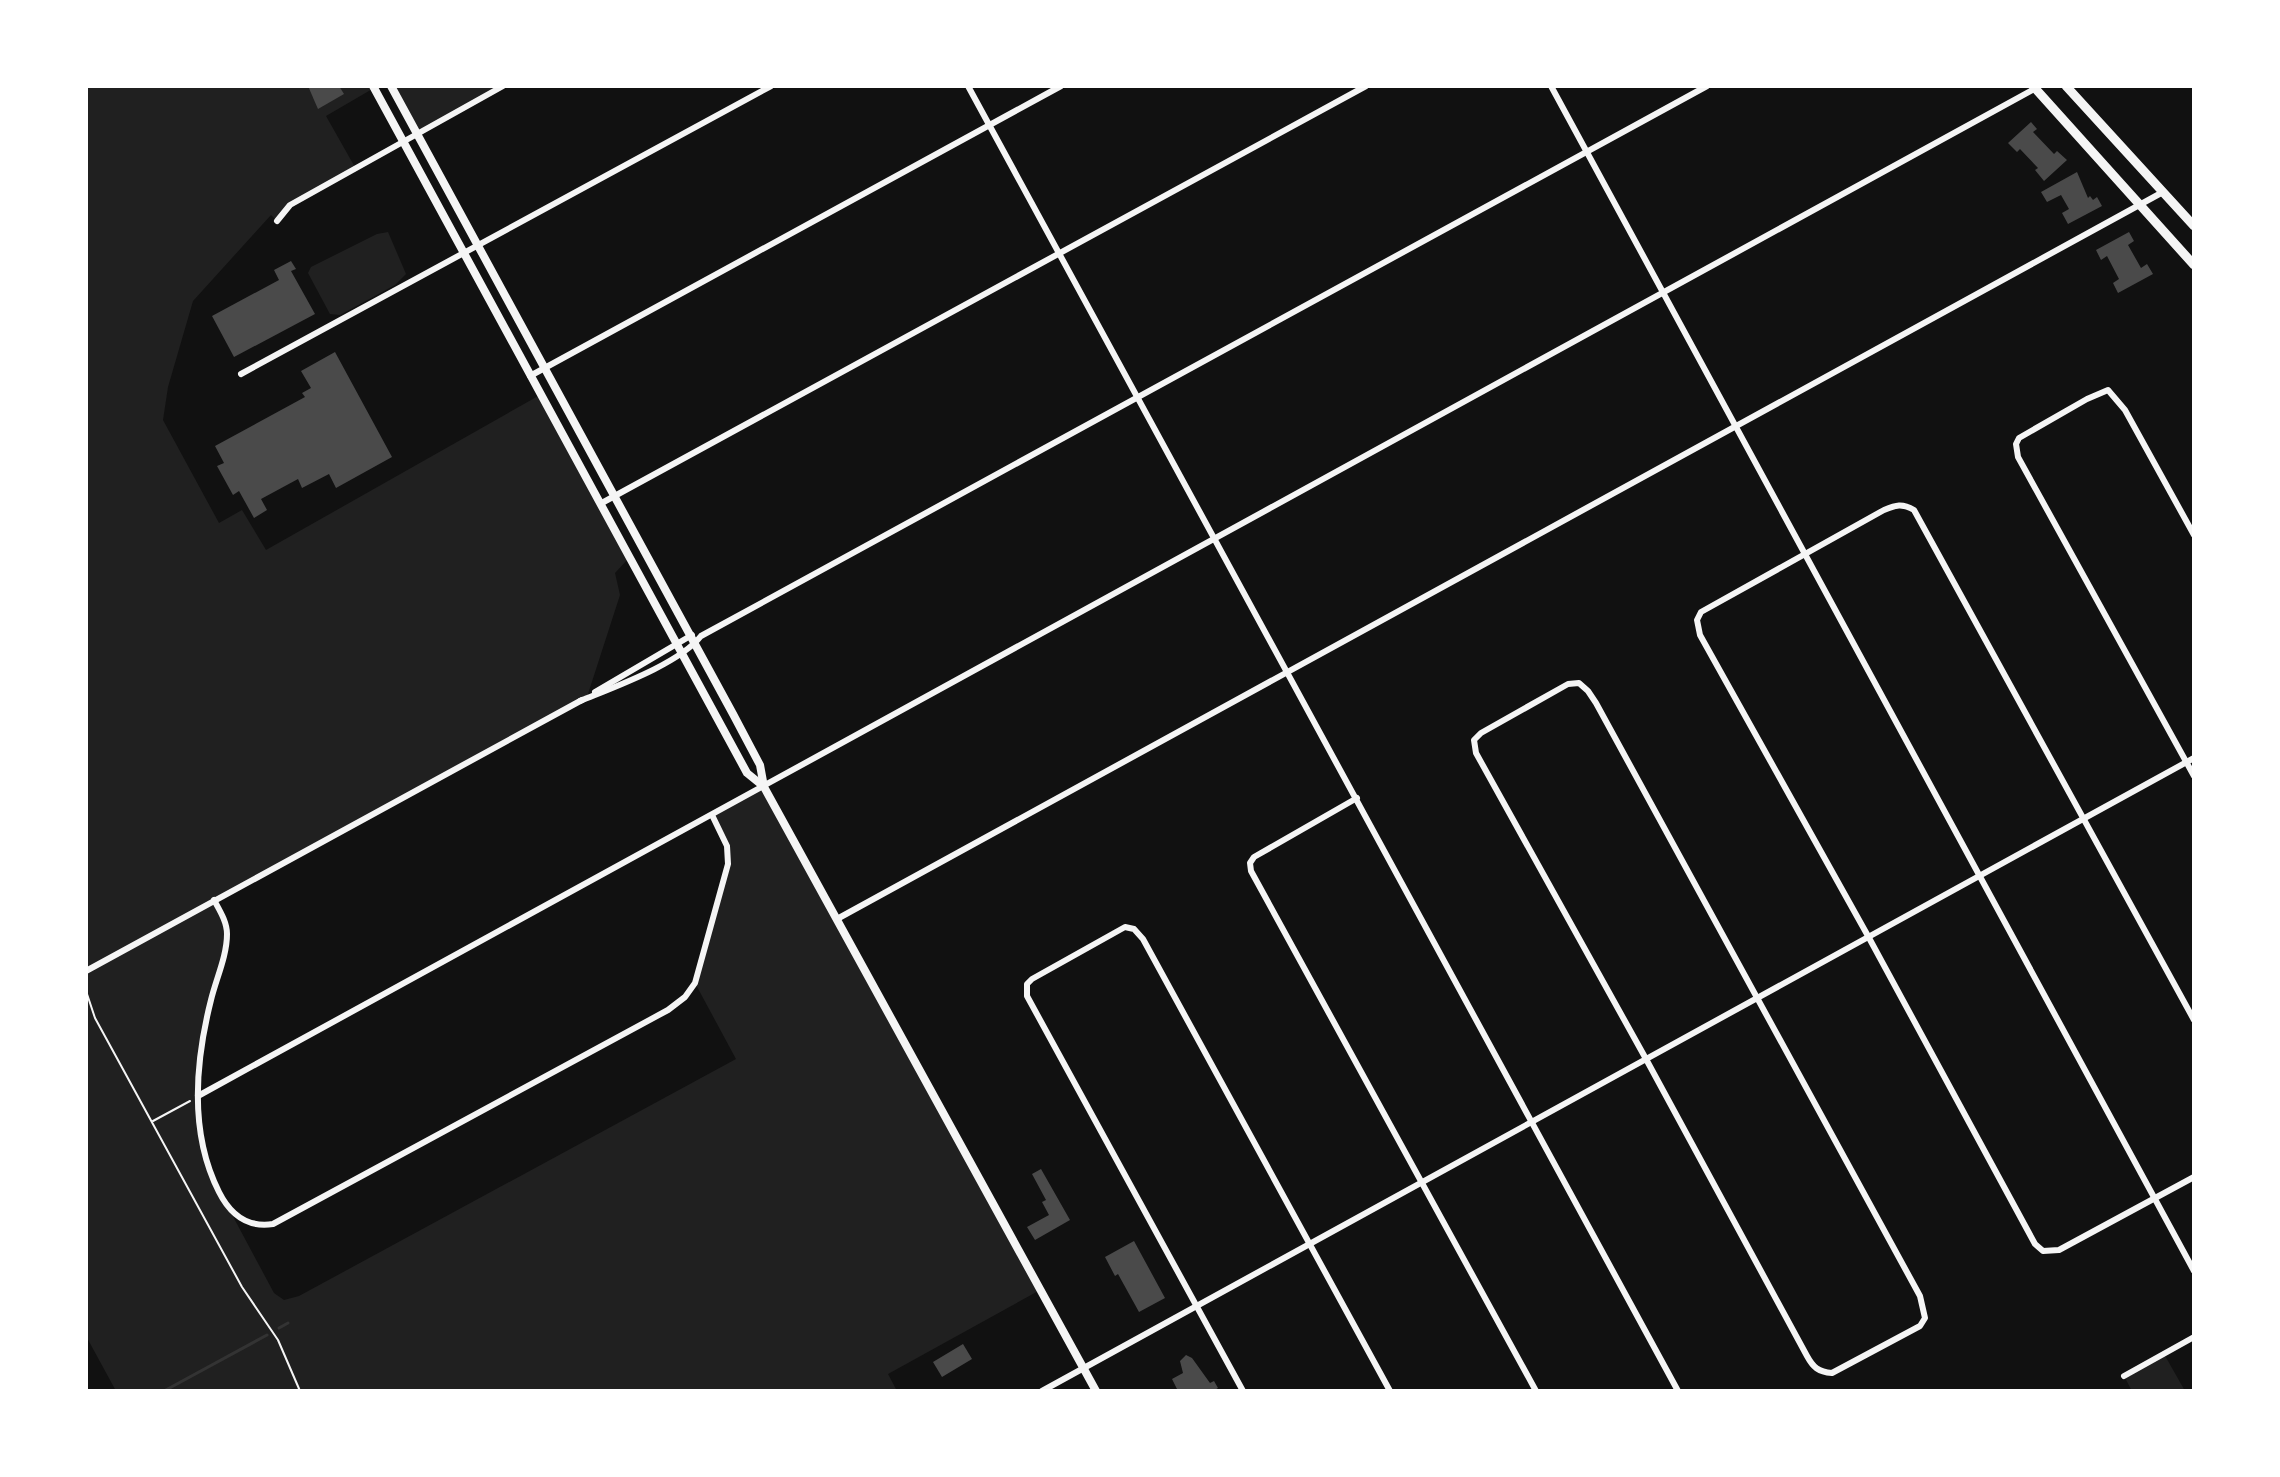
<svg xmlns="http://www.w3.org/2000/svg" width="2280" height="1477" font-family="Spectral,serif">
	<style>
		.green { fill: #202020 }
		.lines { fill: none; stroke-linecap: round; stroke-linejoin: round }
		.stream { stroke: #333; stroke-width: 3 }
		.building { fill: #4a4a4a }
		.path { stroke: #f5f5f5; stroke-width: 2 }
		.minor { stroke: #f5f5f5; stroke-width: 6 }
		.secondary { stroke: #f5f5f5; stroke-width: 8 }
		.trunk { stroke: #f5f5f5; stroke-width: 9 }
	</style>
	<rect width="100%" height="100%" fill="#111"/>
	<!-- green -->
	<g class="green">
		<polygon points="86,86 374,88 326,116 356,169 290,205 277,221 271,215 193,301 168,387 163,420 219,523 242,510 266,550 540,395 628,559 615,573 620,595 587,697 215,900 227,937 212,995 199,1073 203,1150 229,1209 274,1293 284,1300 299,1296 736,1059 695,983 728,854 712,815 764,787 1040,1290 888,1374 897,1391 116,1391 86,1336"/>
		<polygon points="391,86 503,86 417,133"/>
		<polygon points="388,232 406,274 395,285 340,315 330,314 308,273 311,267 377,234"/>
		<polygon points="2164,1354 2185,1391 2132,1391 2124,1376"/>
	</g>
	<g class="lines">
		<!-- stream -->
		<g class="stream">
			<polyline points="279,1328 288,1323"/>
			<polyline points="164,1391 267,1335"/>
		</g>
	</g>
	<!-- building -->
	<g class="building">
		<polygon points="308,86 339,86 344,94 318,109"/>
		<polygon points="2031,122 2037,129 2033,132 2054,154 2057,151 2067,160 2044,181 2035,170 2038,168 2020,149 2017,152 2008,143"/>
		<polygon points="2077,172 2088,198 2090,196 2093,200 2097,197 2102,206 2068,224 2062,213 2069,209 2061,195 2047,202 2041,192"/>
		<polygon points="2129,232 2134,241 2128,245 2141,268 2147,264 2153,274 2118,293 2113,283 2119,279 2107,256 2101,260 2096,250"/>
		<polygon points="291,261 296,269 291,271 315,314 234,357 212,316 279,280 274,270"/>
		<polygon points="335,352 392,457 336,488 329,474 302,488 298,479 261,499 267,510 254,518 239,491 233,495 217,466 224,463 215,446 305,397 302,393 311,388 301,371"/>
		<polygon points="1041,1169 1070,1220 1035,1240 1027,1227 1049,1215 1042,1202 1046,1200 1032,1174"/>
		<polygon points="1134,1241 1165,1298 1139,1312 1118,1274 1115,1276 1105,1257"/>
		<polygon points="963,1344 972,1359 942,1377 933,1362"/>
		<polygon points="1186,1355 1192,1358 1210,1383 1214,1381 1218,1388 1213,1391 1178,1391 1172,1379 1183,1373 1180,1361"/>
	</g>
	<g class="lines">
		<!-- path -->
		<g class="path">
			<polyline points="86,991 95,1018 242,1287 278,1340 300,1391"/>
			<polyline points="153,1121 190,1101"/>
		</g>
		<!-- minor -->
		<g class="minor">
			<polyline points="968,86 1678,1391"/>
			<polyline points="1551,86 2194,1271"/>
			<polyline points="277,221 290,205 503,86"/>
			<polyline points="241,374 771,86"/>
			<polyline points="530,376 1061,86"/>
			<polyline points="600,504 1366,86"/>
			<polyline points="2194,535 2125,410 2108,390 2087,399 2019,438 2016,444 2018,457 2194,776"/>
			<path d="M1579,683l9,8 8,12 324,593 5,22 -5,8 -88,47c-14,-1 -19,-6 -25,-17l-161,-297 -170,-306 -2,-13 7,-7 87,-49z"/>
			<polyline points="595,692 692,635"/>
			<path d="M580,701c34,-14 99,-37 121,-65l1006,-550"/>
			<polyline points="1357,798 1254,857 1250,863 1251,871 1536,1391"/>
			<path d="M214,900c6,11 13,22 13,34 0,22 -11,45 -16,66 -16,63 -22,133 8,192 11,22 28,36 54,32l395,-214 17,-13 10,-14 33,-119 -1,-18 -15,-31"/>
			<polyline points="837,919 2163,192"/>
			<polyline points="86,971 582,700"/>
			<path d="M2194,1020l-280,-510c-12,-7 -18,-5 -30,0l-183,102 -4,8 3,15 168,301 167,308 8,7 16,-1 135,-73"/>
			<polyline points="198,1096 2036,88"/>
			<polyline points="2124,1376 2194,1337"/>
			<polyline points="1042,1391 2194,758"/>
			<polyline points="1243,1391 1027,996 1027,984 1032,979 1125,927 1134,929 1143,939 1390,1391"/>
		</g>
		<!-- secondary -->
		<g class="secondary">
			<polyline points="373,86 747,773 763,786"/>
			<polyline points="391,86 733,714 760,765 764,787 1096,1391"/>
		</g>
		<!-- trunk -->
		<g class="trunk">
			<polyline points="2033,86 2194,265"/>
			<polyline points="2066,86 2194,226"/>
		</g>
	</g>
	<!-- border -->
	<rect width="2280" height="1477" fill="none" stroke="#ffffff" stroke-width="176"/>
</svg>
